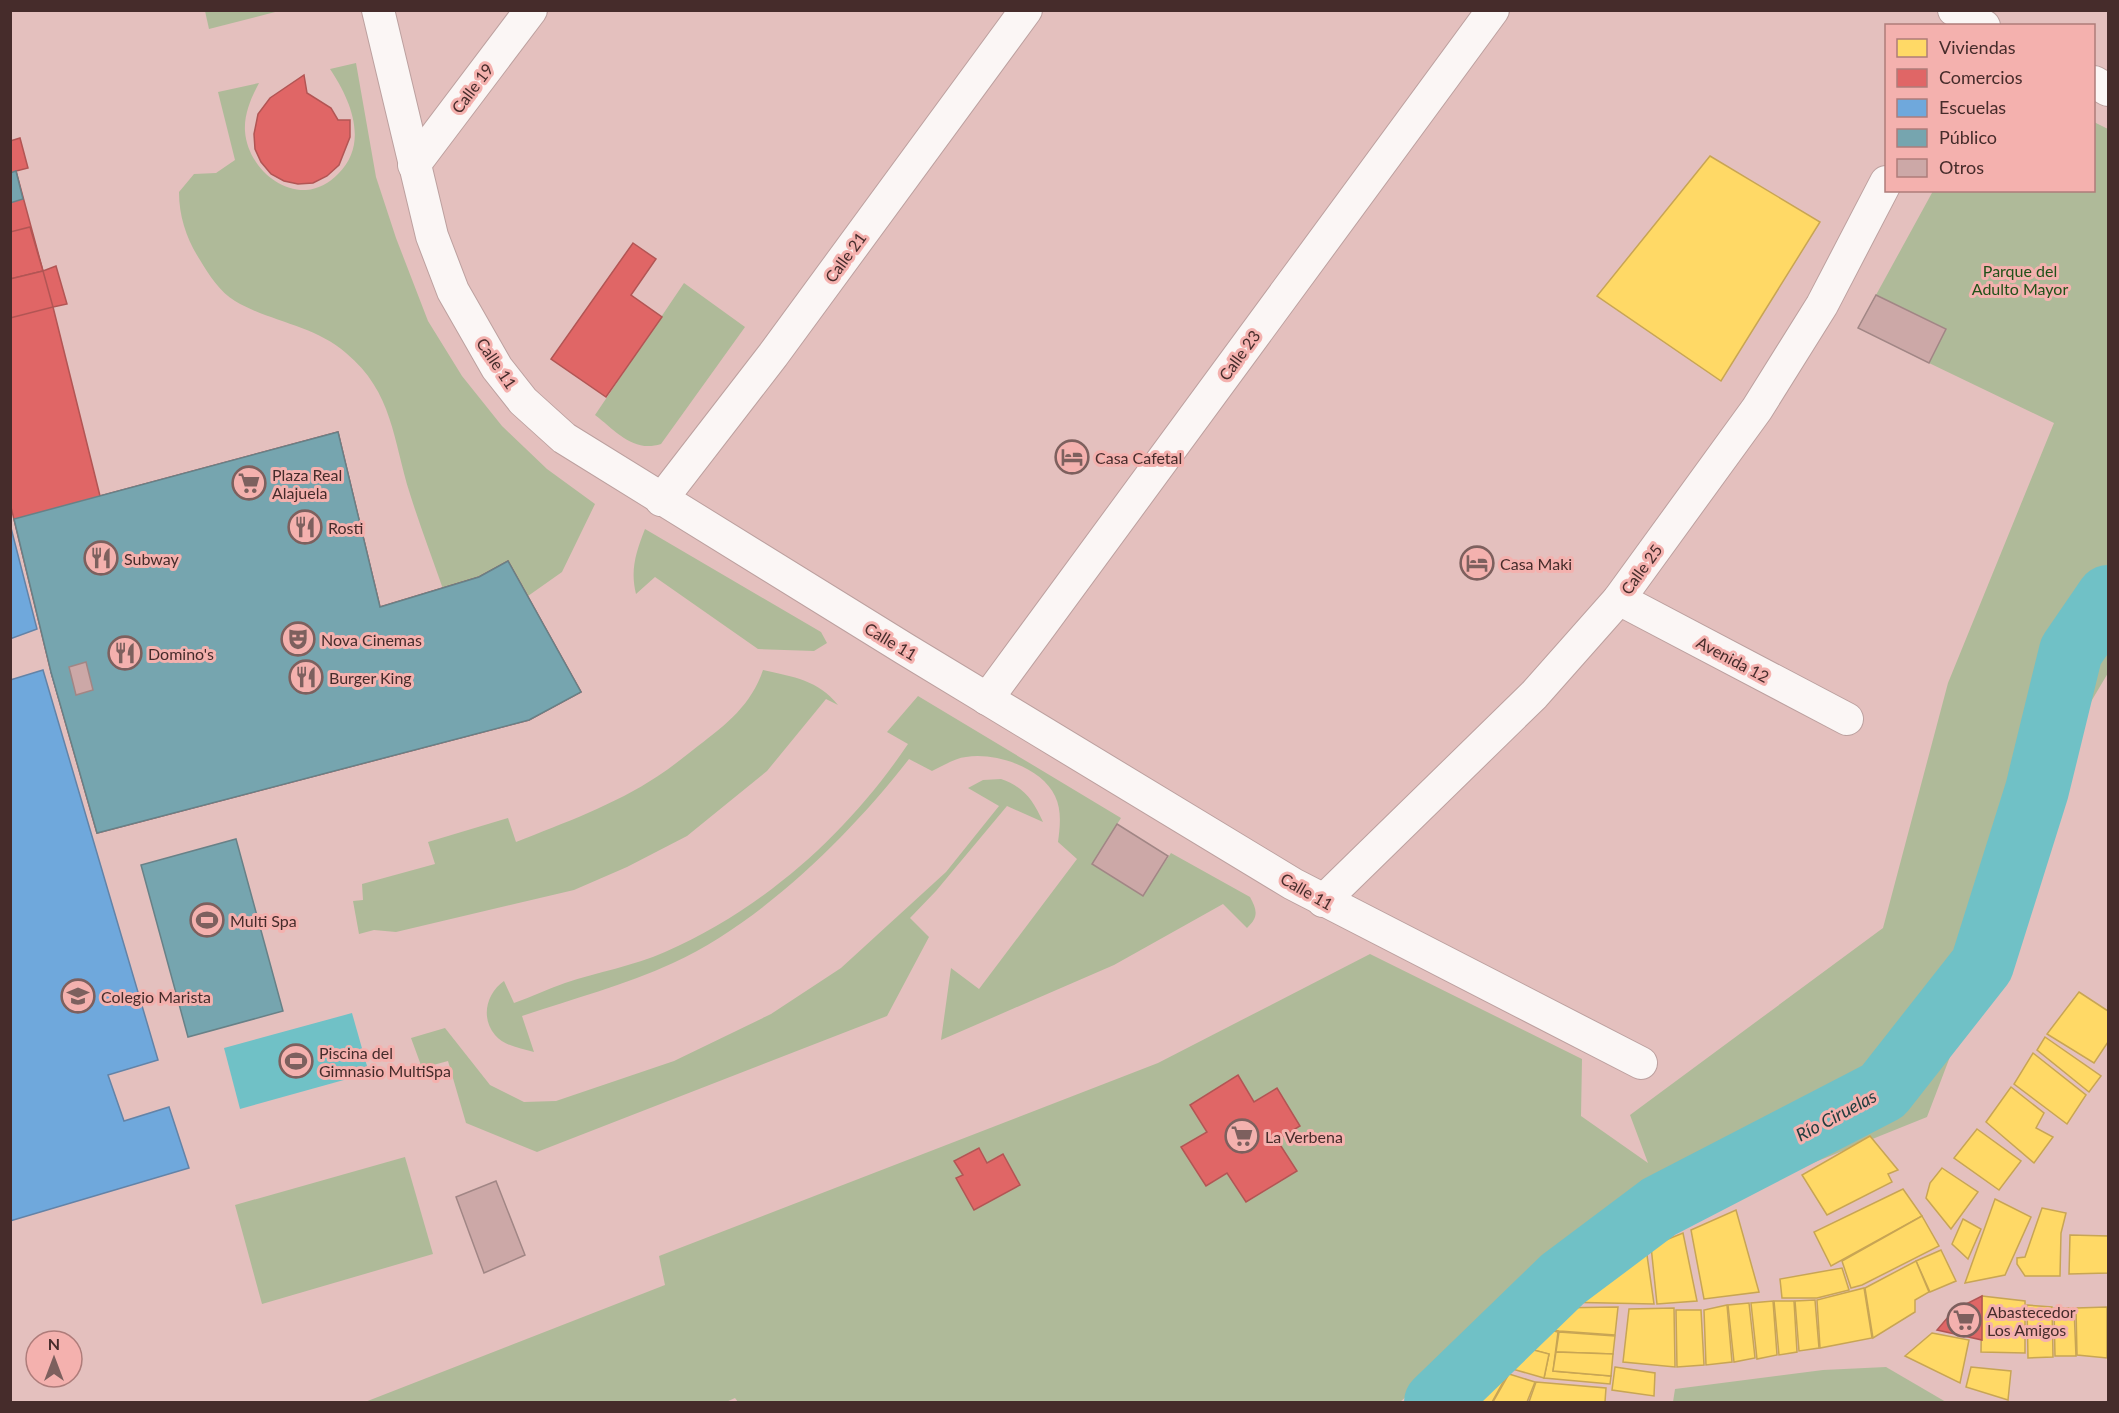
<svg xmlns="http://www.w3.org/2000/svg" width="2119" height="1413" font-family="Lato,sans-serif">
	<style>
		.green { fill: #afba99 }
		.water { fill: #70c1c6 }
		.homes { fill: #ffd966; stroke: #c8a554; stroke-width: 1.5 }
		.shops { fill: #e06666; stroke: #b25554; stroke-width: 1.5 }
		.schools { fill: #6fa8dc; stroke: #6383a7; stroke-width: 1.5 }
		.public { fill: #76a5af; stroke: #688187; stroke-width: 1.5 }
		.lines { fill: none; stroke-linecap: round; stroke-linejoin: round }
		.river { stroke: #70c1c6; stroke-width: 64 }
		.building { fill: #cca8a7; stroke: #a18685; stroke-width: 1.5 }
		.street-casing { stroke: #bca09f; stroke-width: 34 }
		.street { stroke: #fbf6f5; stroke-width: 32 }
		.labels { text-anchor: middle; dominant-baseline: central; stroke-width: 6; stroke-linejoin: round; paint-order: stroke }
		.street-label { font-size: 16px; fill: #462c2b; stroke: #f4b1ae }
		.park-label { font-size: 16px; fill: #215119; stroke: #f4b1ae }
		.poi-label { font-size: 16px; fill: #462c2b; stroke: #f4b1ae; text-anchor: start }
		.water-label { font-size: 18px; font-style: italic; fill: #213d3e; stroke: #f4b1ae }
	</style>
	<rect width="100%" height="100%" fill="#e4c0be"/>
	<!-- green -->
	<g class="green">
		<polygon points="205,11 205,10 279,11 209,29"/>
		<path d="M356,63l20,114 20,61 32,83 34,55 40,50 45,43 48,35 -33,68 -34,24 -20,-34 -29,15 -36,12c-11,-32 -23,-63 -33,-95 -17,-54 -17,-102 -64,-141 -32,-28 -76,-31 -111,-52 -15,-9 -26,-26 -35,-41 -13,-20 -21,-43 -21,-68l15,-18 22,-1 19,-13 -17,-68 41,-9c-8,15 -15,31 -14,48 2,31 30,60 61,59 13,-1 23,-7 32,-16 32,-31 12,-75 -8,-105z"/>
		<polygon points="2094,122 2108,129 2108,673 2076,727 1927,1117 1671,1220 1655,1180 1400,1402 738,1402 735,1398 726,1402 365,1402 665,1285 659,1256 1158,1063 1370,954 1582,1059 1581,1116 1648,1163 1630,1115 1883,928 1948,683 2054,423 1929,363 1946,329 1876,295 1933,191 2094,190"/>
		<path d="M684,283l61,44 -84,117c-28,9 -45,-13 -66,-29z"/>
		<path d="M645,529l176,103 6,11 -13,8 -56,-2 -103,-72 -19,17c-6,-24 0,-42 9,-65z"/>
		<path d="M763,670c31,7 55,10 75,35l-12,-6 -59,72 -80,65 -60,31 -53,23 -178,42 -22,-2 -15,4 -6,-33 10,-1 -1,-16 73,-20 -7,-22 80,-24 8,24c48,-19 98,-37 142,-66 14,-9 27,-20 40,-30 29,-22 53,-41 65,-76z"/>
		<path d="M918,696l203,122 -29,46 51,31 28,-42 79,44c7,13 9,20 -3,31l-24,-24 -109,61 -173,75 10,-72 28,21 98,-130 -19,-17c2,-15 4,-32 -3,-46 -13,-28 -59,-44 -89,-39 -11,1 -23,9 -34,14l-23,-12c-59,76 -147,163 -236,204 -48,22 -101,36 -151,53l12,36c-14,-4 -30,-6 -39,-17 -15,-18 -8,-42 9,-54l10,22c17,-6 34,-14 51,-20 33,-11 68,-17 100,-31 100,-44 183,-119 243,-208l-21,-12z"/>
		<path d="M1001,779c23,8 32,21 42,43l-36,-16 -71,85 -26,27 19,19 -42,79 -350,136 -71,-29 -18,-62 -26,7 -11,-30 34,-10 45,57 34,17 32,-1 118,-40 97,-47 70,-46 105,-96 53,-66 -31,-18 15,-8z"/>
		<polygon points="405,1157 433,1254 262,1304 235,1205"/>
		<polygon points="1886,1367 1946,1402 1673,1402 1675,1389 1823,1370"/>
	</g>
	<!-- water -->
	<polygon class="water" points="352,1013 369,1073 240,1109 224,1048"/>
	<!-- homes -->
	<g class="homes">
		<polygon points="1710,156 1820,222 1721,381 1597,296"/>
		<polygon points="2079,992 2108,1011 2108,1042 2094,1063 2047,1034"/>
		<polygon points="2045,1037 2101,1076 2089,1092 2037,1050"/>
		<polygon points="2033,1053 2086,1095 2067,1124 2014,1084"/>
		<polygon points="2011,1087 2044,1113 2036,1128 2053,1137 2034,1163 1986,1122"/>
		<polygon points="1977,1129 2021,1161 1999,1190 1954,1158"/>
		<polygon points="1870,1136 1898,1170 1888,1174 1892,1182 1827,1215 1802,1175"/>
		<polygon points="1942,1168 1978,1192 1951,1229 1926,1198 1930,1183"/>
		<polygon points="1903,1189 1922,1216 1831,1266 1814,1232"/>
		<polygon points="1995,1199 2031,1217 2005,1275 1965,1283"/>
		<polygon points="2042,1208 2066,1213 2061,1233 2060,1276 2025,1276 2017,1264 2017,1258 2025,1257"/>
		<polygon points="1736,1210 1759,1292 1704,1299 1691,1230"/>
		<polygon points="1922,1216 1939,1246 1862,1285 1851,1288 1842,1261"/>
		<polygon points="1963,1219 1981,1229 1968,1259 1952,1244"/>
		<polygon points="1683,1233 1697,1301 1657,1304 1651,1246"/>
		<polygon points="2070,1235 2108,1236 2108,1273 2069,1274"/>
		<polygon points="1646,1248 1654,1304 1560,1302 1591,1273"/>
		<polygon points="1941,1250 1956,1281 1930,1292 1916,1261"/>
		<polygon points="1916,1261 1929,1292 1915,1300 1915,1312 1873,1338 1865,1288"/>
		<polygon points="1842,1268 1849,1290 1817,1298 1782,1298 1780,1279"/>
		<polygon points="1864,1288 1872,1338 1820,1348 1817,1300"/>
		<polygon points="1982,1296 2025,1301 2025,1353 1981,1352"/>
		<polygon points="1815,1300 1819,1348 1799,1351 1795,1301"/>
		<polygon points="1773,1301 1777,1355 1757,1359 1751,1303"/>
		<polygon points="1774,1301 1794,1301 1797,1352 1779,1355"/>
		<polygon points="1749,1303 1755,1358 1734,1362 1728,1305"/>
		<polygon points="1727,1305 1732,1362 1706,1365 1704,1310"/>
		<polygon points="2027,1305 2052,1307 2053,1357 2028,1358"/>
		<polygon points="1618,1307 1615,1335 1559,1331 1532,1326 1551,1308"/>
		<polygon points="2107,1307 2107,1358 2077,1355 2076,1308"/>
		<polygon points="1674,1308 1675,1367 1623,1362 1629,1309"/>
		<polygon points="2054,1308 2074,1308 2076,1356 2055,1356"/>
		<polygon points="1676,1310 1701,1310 1704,1365 1677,1367"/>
		<polygon points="1531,1326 1558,1332 1553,1371 1611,1376 1610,1384 1544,1378 1549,1354 1511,1344"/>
		<polygon points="1559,1332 1615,1336 1613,1354 1556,1352"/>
		<polygon points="1932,1333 1969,1340 1960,1383 1905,1356"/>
		<polygon points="1511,1344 1549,1354 1544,1378 1509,1368 1506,1371 1486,1365"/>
		<polygon points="1556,1352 1613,1354 1611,1376 1553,1371"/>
		<polygon points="1484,1367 1508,1373 1492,1402 1452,1402"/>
		<polygon points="1615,1367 1655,1373 1654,1396 1612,1390"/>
		<polygon points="1971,1367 2011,1371 2008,1400 1966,1387"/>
		<polygon points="1509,1374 1535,1382 1527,1402 1493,1402"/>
		<polygon points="1536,1382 1606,1388 1605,1402 1529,1402"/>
	</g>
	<!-- shops -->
	<g class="shops">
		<polygon points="304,75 307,93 331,108 338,120 350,120 350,137 339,165 327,176 313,183 298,184 284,181 271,174 261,162 255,149 254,134 258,114 270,98"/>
		<polygon points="20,138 28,168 16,171 43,271 56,266 67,304 53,307 100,496 338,432 380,607 479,577 508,561 581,692 529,720 97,833 51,672 10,503 10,141"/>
		<polygon points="30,227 43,271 10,279 10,232"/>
		<polygon points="633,243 656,259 631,295 662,317 606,397 551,359"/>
		<polygon points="43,271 53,307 10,318 10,279"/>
		<polygon points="1238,1075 1254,1102 1277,1088 1300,1126 1277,1140 1297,1171 1246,1202 1227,1173 1206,1186 1181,1147 1207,1132 1190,1105"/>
		<polygon points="979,1148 987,1163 1003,1154 1020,1185 974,1210 956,1178 963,1175 954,1161"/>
		<polygon points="1982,1296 1982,1340 1937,1330 1954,1310"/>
	</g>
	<!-- schools -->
	<g class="schools">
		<polygon points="10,524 37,629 10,639"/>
		<polygon points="69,667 76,695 59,699 51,672"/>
		<polygon points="43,670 158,1060 108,1075 124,1121 169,1107 189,1168 10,1221 10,680"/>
	</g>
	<!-- public -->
	<g class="public">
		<polygon points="16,171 23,199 10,203 10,173"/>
		<polygon points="338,432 380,607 479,577 508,561 581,692 529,720 97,833 51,672 14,519"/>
		<polygon points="236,839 283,1011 188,1037 141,865"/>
	</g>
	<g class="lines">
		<!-- river -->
		<polyline class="river" points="1436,1402 1563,1279 1659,1207 1883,1091 1982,965 2037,790 2071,651 2108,597"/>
	</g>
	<!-- building -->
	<g class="building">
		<polygon points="1876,295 1946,329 1929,363 1858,328"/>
		<polygon points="86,662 93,690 76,695 69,667"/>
		<polygon points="1117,824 1168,856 1143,896 1092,864"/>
		<polygon points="496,1181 525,1255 484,1273 456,1197"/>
	</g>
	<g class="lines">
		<!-- street casing -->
		<g class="street-casing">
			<g id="street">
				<polyline points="378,10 432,236 453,291 497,368 523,401 564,438 905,649 1293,884 1641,1063"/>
				<polyline points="1954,10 1984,26"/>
				<polyline points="2094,82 2108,90"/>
				<polyline points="414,165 531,10"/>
				<polyline points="661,500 773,355 1026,10"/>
				<polyline points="1619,599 1847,719"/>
				<polyline points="987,699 1493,10"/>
				<polyline points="1323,901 1534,695 1619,599 1757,409 1822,305 1886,182"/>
			</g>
		</g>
		<!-- street -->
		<use href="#street" class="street"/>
	</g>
	<!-- icons -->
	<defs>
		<g id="hotel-ring" transform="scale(1.725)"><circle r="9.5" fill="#f4b1ae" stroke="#7d605e" stroke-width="1.5"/><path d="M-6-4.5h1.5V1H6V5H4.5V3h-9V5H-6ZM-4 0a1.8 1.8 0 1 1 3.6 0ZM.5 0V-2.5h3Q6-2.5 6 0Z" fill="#7d605e"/></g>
		<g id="supermarket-ring" transform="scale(1.725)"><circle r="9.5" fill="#f4b1ae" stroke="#7d605e" stroke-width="1.5"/><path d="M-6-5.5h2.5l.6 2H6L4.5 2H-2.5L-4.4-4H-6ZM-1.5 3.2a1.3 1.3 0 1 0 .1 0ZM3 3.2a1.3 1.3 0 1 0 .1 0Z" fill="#7d605e"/></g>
		<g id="restaurant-ring" transform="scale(1.725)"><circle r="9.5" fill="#f4b1ae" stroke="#7d605e" stroke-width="1.5"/><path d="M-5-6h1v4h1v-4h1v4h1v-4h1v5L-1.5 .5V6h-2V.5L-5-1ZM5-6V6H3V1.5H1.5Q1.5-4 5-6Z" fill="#7d605e"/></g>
		<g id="theatre-ring" transform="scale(1.725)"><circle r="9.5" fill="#f4b1ae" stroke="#7d605e" stroke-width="1.5"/><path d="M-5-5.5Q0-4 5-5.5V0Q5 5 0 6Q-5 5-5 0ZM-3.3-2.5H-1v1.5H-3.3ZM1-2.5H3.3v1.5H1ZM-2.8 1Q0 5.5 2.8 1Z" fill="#7d605e"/></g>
		<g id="stadium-ring" transform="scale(1.725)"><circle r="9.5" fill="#f4b1ae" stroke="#7d605e" stroke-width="1.5"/><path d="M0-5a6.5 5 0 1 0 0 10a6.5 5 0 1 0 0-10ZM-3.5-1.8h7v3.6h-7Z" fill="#7d605e"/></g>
		<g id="school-ring" transform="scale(1.725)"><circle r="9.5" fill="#f4b1ae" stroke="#7d605e" stroke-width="1.5"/><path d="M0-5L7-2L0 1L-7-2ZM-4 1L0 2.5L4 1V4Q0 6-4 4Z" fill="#7d605e"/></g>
	</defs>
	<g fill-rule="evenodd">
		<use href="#hotel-ring" x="1072" y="457"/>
		<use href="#supermarket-ring" x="249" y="483"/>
		<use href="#restaurant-ring" x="305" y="527"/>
		<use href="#restaurant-ring" x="101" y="558"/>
		<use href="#hotel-ring" x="1477" y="563"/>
		<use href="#theatre-ring" x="298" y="639"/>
		<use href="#restaurant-ring" x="125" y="653"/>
		<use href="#restaurant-ring" x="306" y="677"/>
		<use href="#stadium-ring" x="207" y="920"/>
		<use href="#school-ring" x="78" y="996"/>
		<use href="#stadium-ring" x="296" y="1061"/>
		<use href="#supermarket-ring" x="1242" y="1136"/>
		<use href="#supermarket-ring" x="1964" y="1320"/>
	</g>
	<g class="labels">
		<!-- street labels -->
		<g class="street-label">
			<text transform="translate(472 88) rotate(-53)">Calle 19</text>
			<text transform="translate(845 257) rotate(-54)">Calle 21</text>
			<text transform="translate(1239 355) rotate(-54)">Calle 23</text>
			<text transform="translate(497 363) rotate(56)">Calle 11</text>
			<text transform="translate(1641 569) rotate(-54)">Calle 25</text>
			<text transform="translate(891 641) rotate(31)">Calle 11</text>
			<text transform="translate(1733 659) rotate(28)">Avenida 12</text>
			<text transform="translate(1307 891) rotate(30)">Calle 11</text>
		</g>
		<!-- park labels -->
		<g class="park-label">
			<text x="2020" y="270">Parque del<tspan x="2020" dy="18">Adulto Mayor</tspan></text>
		</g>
		<!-- poi labels -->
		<g class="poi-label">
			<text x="1095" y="457">Casa Cafetal</text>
			<text x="272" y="474">Plaza Real<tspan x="272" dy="18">Alajuela</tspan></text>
			<text x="328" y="527">Rosti</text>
			<text x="124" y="558">Subway</text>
			<text x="1500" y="563">Casa Maki</text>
			<text x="321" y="639">Nova Cinemas</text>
			<text x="148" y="653">Domino's</text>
			<text x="329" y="677">Burger King</text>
			<text x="230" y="920">Multi Spa</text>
			<text x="101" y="996">Colegio Marista</text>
			<text x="319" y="1052">Piscina del<tspan x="319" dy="18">Gimnasio MultiSpa</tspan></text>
			<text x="1265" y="1136">La Verbena</text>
			<text x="1987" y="1311">Abastecedor<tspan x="1987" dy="18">Los Amigos</tspan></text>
		</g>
		<!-- water labels -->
		<g class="water-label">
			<text transform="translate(1836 1115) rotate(-28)">Río Ciruelas</text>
		</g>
	</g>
	<!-- border -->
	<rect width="2119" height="1413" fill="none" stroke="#462c2b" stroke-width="24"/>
	<!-- legend -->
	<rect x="1885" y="24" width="210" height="168" fill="#f4b1ae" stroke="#ae7c7a" stroke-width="1.5"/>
	<rect x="1897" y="39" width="30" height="18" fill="#ffd966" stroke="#ae7c7a" stroke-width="1.5"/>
	<text x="1939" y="54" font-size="18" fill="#462c2b">Viviendas</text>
	<rect x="1897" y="69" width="30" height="18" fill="#e06666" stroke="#ae7c7a" stroke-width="1.5"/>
	<text x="1939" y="84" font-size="18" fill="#462c2b">Comercios</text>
	<rect x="1897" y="99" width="30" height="18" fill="#6fa8dc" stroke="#ae7c7a" stroke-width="1.5"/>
	<text x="1939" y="114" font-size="18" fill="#462c2b">Escuelas</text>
	<rect x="1897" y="129" width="30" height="18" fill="#76a5af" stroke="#ae7c7a" stroke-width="1.5"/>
	<text x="1939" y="144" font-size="18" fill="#462c2b">Público</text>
	<rect x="1897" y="159" width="30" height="18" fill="#cca8a7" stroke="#ae7c7a" stroke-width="1.5"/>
	<text x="1939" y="174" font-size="18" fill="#462c2b">Otros</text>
	<!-- north arrow -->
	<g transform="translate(54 1359)"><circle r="28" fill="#f4b1ae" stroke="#ae7c7a" stroke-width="1.5"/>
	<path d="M0-4.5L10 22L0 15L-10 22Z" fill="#7d605e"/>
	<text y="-9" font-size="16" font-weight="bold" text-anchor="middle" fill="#462c2b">N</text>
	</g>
</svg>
